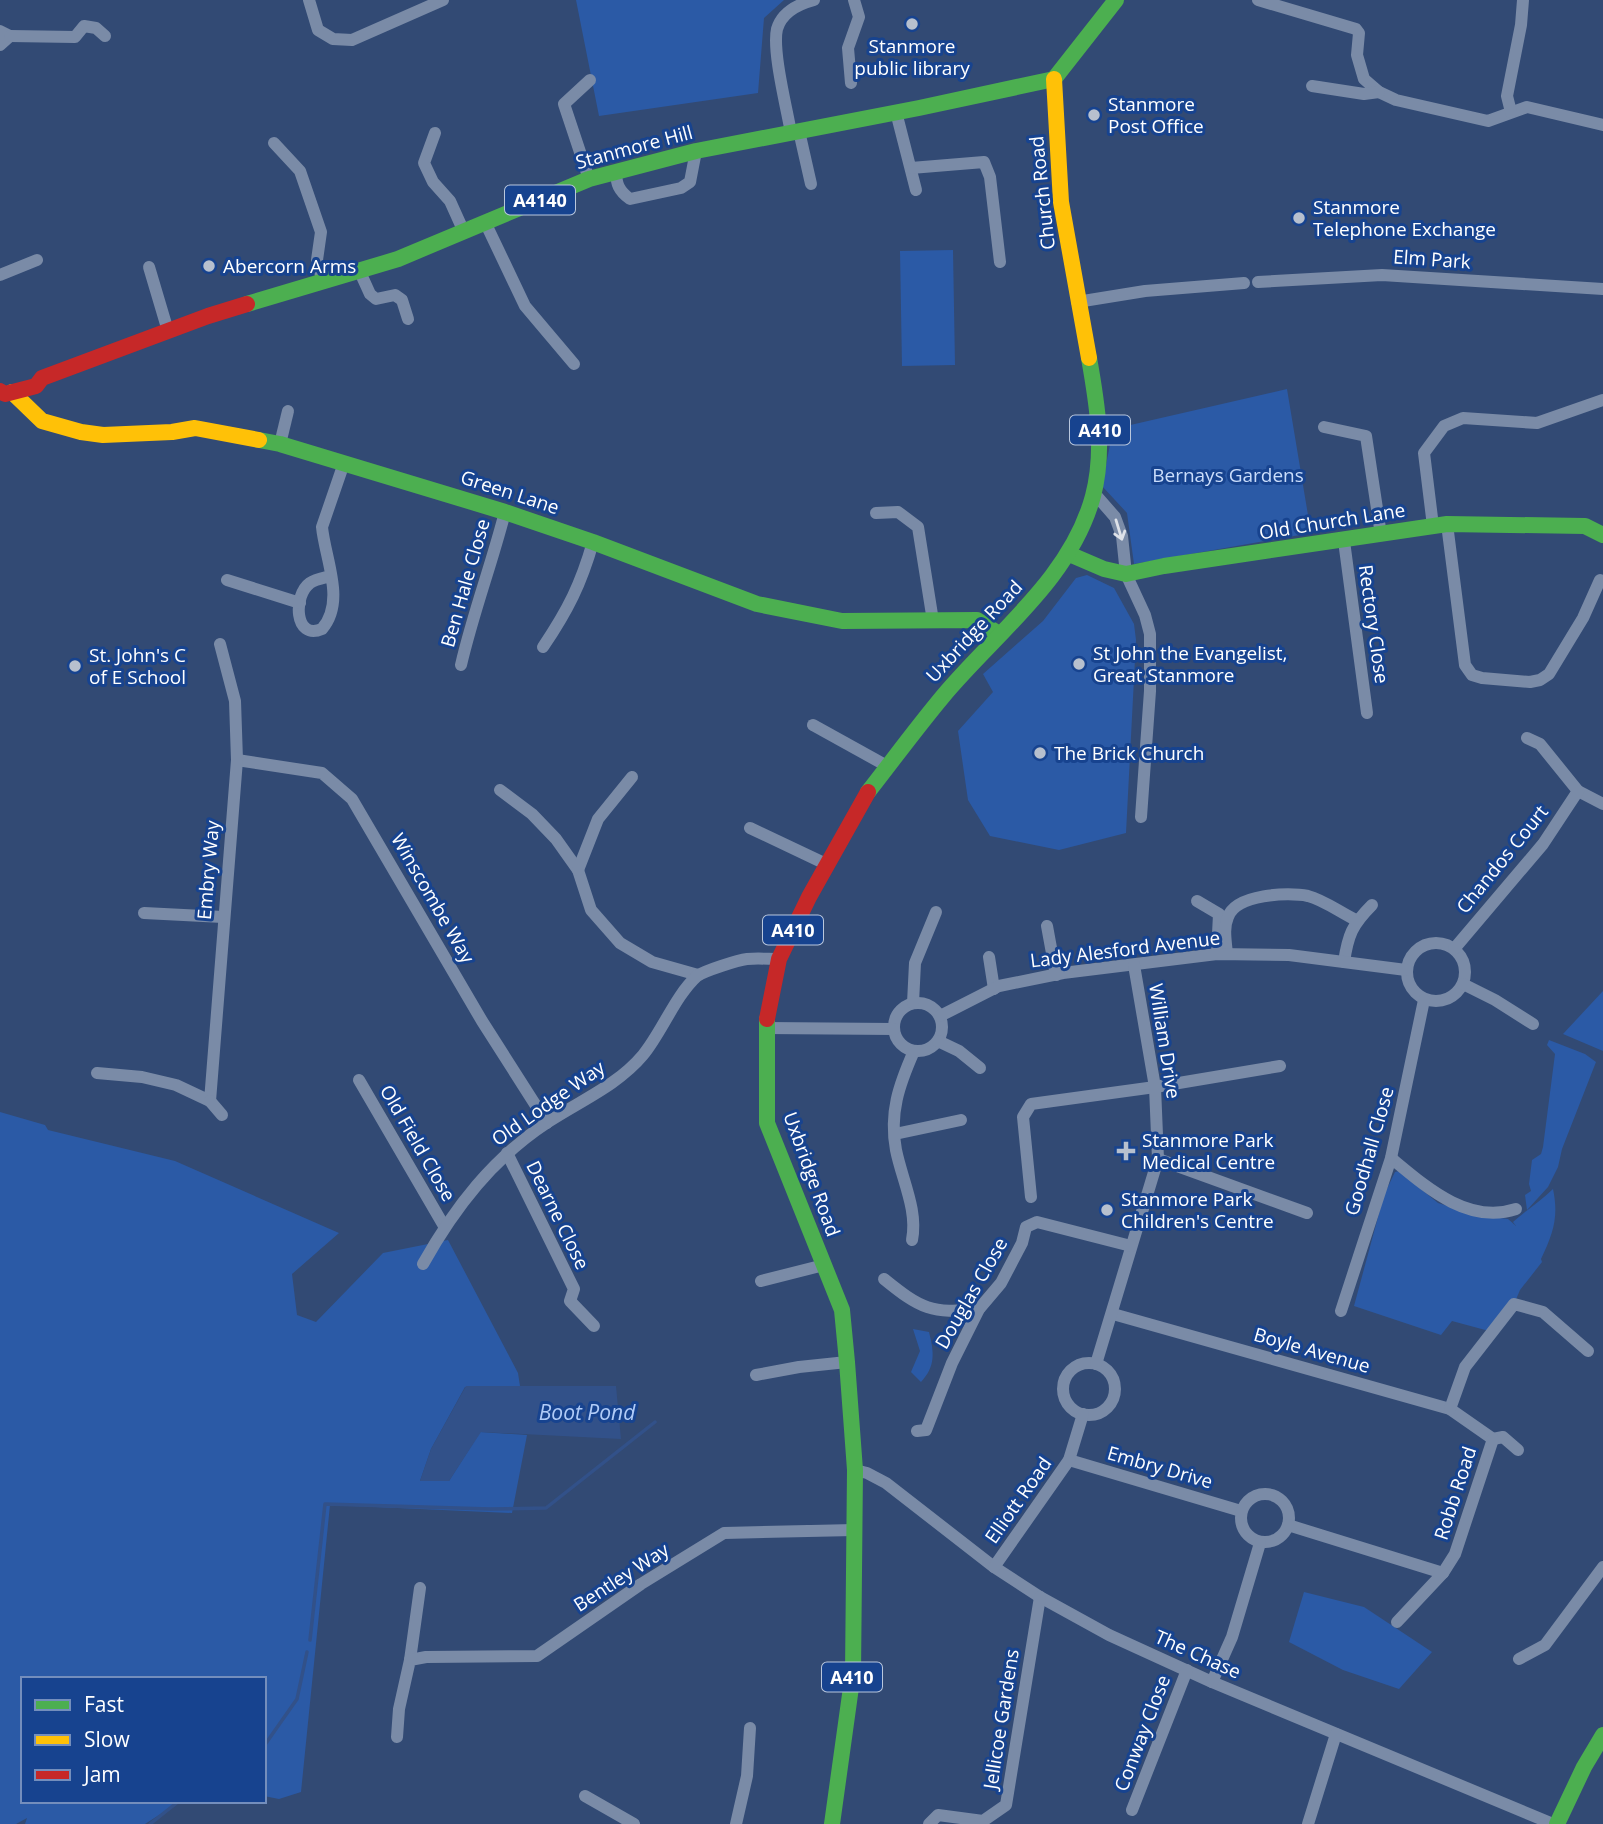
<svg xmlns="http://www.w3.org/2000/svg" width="1603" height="1824" font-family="'Open Sans',sans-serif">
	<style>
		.green { fill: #2b5aa6 }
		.water { fill: #325189 }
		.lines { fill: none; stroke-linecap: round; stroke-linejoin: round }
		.stream { stroke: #325189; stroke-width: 3.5 }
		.street { stroke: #7a8ba7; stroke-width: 12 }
		.fast { stroke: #4caf50; stroke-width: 16 }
		.slow { stroke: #ffc107; stroke-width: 16 }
		.jam { stroke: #c62828; stroke-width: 16 }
		.oneway { stroke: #dee2e9 }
		.poi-dot { fill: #b7c0ce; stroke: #17438f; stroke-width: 2.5 }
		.labels { text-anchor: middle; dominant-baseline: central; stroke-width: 6; stroke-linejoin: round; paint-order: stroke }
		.shield { fill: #17438f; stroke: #b9c7dd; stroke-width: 2 }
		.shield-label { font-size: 18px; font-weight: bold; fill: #fff }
		.poi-label { font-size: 19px; fill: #fff; stroke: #17438f; text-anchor: start }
		.street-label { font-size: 19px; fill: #fff; stroke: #17438f }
		.park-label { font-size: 19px; fill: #caddfb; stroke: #17438f }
		.water-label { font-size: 21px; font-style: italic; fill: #b0cbf7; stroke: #17438f }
	</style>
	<rect width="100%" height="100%" fill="#324a74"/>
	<!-- green -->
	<g class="green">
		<polygon points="576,0 784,0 764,18 758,93 599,116"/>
		<polygon points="953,250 955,365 902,366 900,251"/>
		<polygon points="1287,389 1311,533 1134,564 1127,513 1102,486 1113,429"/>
		<polygon points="1087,575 1114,588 1134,624 1136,640 1126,833 1059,850 990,836 968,800 958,731 993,692 983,674 1043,621 1076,578"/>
		<polygon points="1603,991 1603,1051 1563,1034"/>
		<polygon points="1549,1040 1585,1054 1596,1062 1562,1149 1558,1167 1548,1187 1527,1210 1525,1195 1531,1191 1529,1184 1532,1160 1541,1154 1543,1147 1555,1054 1547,1045"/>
		<polygon points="0,1112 45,1125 48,1130 175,1161 339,1233 292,1274 297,1315 316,1322 383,1253 448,1240 518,1373 520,1386 465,1387 431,1449 420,1481 449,1481 480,1432 527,1435 512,1513 330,1505 301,1792 279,1799 264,1796 264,1679 23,1679 23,1801 181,1801 145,1824 25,1824 27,1818 16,1824 0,1824"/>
		<path d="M1399,1171l39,32 38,12 32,4 8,7 -3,-4c13,-12 27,-20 40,-33 6,28 0,45 -12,70l1,3 -22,28 -6,14 -25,27 -37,-10 -11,14 -87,-29 30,-111 11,-23z"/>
		<path d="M913,1329l16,3c5,20 7,34 -8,50l-10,-10 9,-21z"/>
		<polygon points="1304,1592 1364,1607 1432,1652 1399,1689 1343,1670 1289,1642"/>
	</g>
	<!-- water -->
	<polygon class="water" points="466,1386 616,1386 621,1439 481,1432 449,1481 420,1481 431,1449"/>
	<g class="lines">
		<!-- stream -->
		<g class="stream">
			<polyline points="310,1640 325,1504 490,1509 546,1508 655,1422"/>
			<polyline points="264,1746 297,1699 307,1652"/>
			<polyline points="150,1824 179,1801"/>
		</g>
		<!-- street -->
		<g class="street">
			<polyline points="309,0 318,30 333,39 352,40 443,0"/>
			<polyline points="1258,0 1356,29 1359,33 1357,55 1364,79 1379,92 1396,100 1488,121 1527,107 1603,125"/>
			<polyline points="0,31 10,36 0,45"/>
			<polyline points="10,36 75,37 84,26 96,28 105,36"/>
			<polyline points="851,83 848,48 859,17 854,0"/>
			<polyline points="1312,86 1364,94 1379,92"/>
			<polyline points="896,112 916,190"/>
			<polyline points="1511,112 1507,96 1521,25 1523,0"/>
			<polyline points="799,131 811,184"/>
			<polyline points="435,133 424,163 433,182 450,201 464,232"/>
			<path d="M791,133c-4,-24 -19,-82 -14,-104 5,-17 22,-25 37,-29"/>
			<polyline points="274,143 300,171 321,232 317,260 323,283"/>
			<polyline points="911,168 984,162 990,177 1000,262"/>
			<path d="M616,171c0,13 3,20 14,28l51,-11 9,-6 6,-31"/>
			<polyline points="589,179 564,104 590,80"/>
			<polyline points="485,222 525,306 574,364"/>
			<polyline points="149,267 168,331"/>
			<polyline points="360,272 370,294 376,299 395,295 402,300 408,319"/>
			<polyline points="0,275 37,260"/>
			<polyline points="1258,282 1382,275 1603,289"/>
			<polyline points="1077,302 1145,291 1244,283"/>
			<polyline points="1324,427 1366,436 1381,535"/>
			<polyline points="280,444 288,411"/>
			<polyline points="1094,493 1115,517 1122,536 1126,574 1145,615 1150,634 1150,691 1141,817"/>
			<polyline points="876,513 898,512 918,527 933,621"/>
			<polyline points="1447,524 1465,665 1472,675 1482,678 1530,682 1540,680 1549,674 1583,618 1600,580"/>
			<polyline points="1433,526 1424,453 1444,426 1463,418 1537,423 1603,400"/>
			<polyline points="1344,541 1367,713"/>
			<path d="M331,576c-7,2 -15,3 -21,7 -17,12 -16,58 12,46 24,-28 3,-70 0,-102l22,-64"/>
			<polyline points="227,580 300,603"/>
			<path d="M543,647c25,-37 38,-63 50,-105"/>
			<path d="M461,665c12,-52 31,-102 44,-153"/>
			<polyline points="813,725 887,766"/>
			<polyline points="237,760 322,773 352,799 482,1021 547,1123"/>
			<polyline points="500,790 532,814 556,839 578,870 591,910 620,943 652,962 698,975"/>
			<polyline points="1578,791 1603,804"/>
			<polyline points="750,828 826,864"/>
			<polyline points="578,870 598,819 632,777"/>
			<polyline points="1197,901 1219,914 1217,954"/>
			<polyline points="144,913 223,917"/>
			<polyline points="1047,926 1056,975"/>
			<circle cx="1436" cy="972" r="29"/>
			<polyline points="1454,949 1543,844 1578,791 1540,744 1527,738"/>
			<path d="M1227,954c-1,-12 -4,-26 1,-37 8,-23 60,-25 80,-21 16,4 33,17 48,24"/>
			<polyline points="989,957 994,989"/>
			<path d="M1344,962c4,-27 8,-37 28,-57"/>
			<polyline points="1463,984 1495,1000 1533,1024"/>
			<circle cx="918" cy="1027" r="24"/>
			<polyline points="913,1003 915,963 936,912"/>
			<polyline points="940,1016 999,986 1063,973 1217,954 1289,955 1406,970"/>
			<polyline points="765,1028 894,1029"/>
			<polyline points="938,1041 959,1051 980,1068"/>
			<polyline points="97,1073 142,1077 176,1085 210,1101 237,760 235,701 220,644"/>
			<polyline points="359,1080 444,1226"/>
			<polyline points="210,1101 222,1115"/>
			<polyline points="895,1134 961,1120"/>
			<polyline points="507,1153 574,1289 570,1301 594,1326"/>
			<path d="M1391,1158c35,29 77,67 125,51"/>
			<polyline points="1158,1159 1307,1213"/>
			<polyline points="1031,1197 1023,1117 1031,1104 1155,1087 1280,1066"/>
			<path d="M912,1240c6,-30 -10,-60 -16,-90 -7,-37 3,-65 18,-99"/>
			<path d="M423,1264c32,-57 70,-106 125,-142 32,-21 70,-37 95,-67 19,-23 32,-59 54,-79 7,-5 41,-16 50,-17 11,-1 22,0 32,0"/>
			<path d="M884,1279c37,30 47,35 95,30"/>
			<polyline points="761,1281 824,1265"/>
			<polyline points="1341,1311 1391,1158 1424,1000"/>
			<polyline points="1113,1314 1450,1409 1493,1439"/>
			<circle cx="1089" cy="1389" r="26"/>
			<polyline points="1096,1364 1158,1159 1155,1087 1134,965"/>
			<polyline points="756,1375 799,1367 847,1362"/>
			<polyline points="1450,1409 1465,1367 1514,1304 1543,1312 1588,1351"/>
			<polyline points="917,1431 926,1430 952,1363 979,1309 1001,1283 1022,1243 1026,1227 1037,1222 1131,1246"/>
			<polyline points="1493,1439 1503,1437 1518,1450"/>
			<polyline points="1069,1460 1241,1511"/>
			<polyline points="855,1470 867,1473 886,1483 994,1567 1040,1597 1109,1635 1212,1682 1553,1824"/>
			<circle cx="1265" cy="1518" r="24"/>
			<polyline points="1288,1525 1443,1573"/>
			<polyline points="994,1567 1069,1460 1083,1414"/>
			<polyline points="1397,1622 1443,1573 1455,1554 1493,1439"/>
			<polyline points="1519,1659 1545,1645 1603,1567"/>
			<polyline points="410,1660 420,1588"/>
			<polyline points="1212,1682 1232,1637 1260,1543"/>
			<polyline points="397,1737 399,1709 410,1660 426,1657 537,1656 641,1584 724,1533 854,1530"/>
			<polyline points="585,1796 634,1824"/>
			<polyline points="1132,1810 1187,1670"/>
			<polyline points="736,1824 747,1776 750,1728"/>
			<polyline points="929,1824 938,1815 983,1821 1006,1805 1040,1597"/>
			<polyline points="1308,1824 1336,1734"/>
		</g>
		<!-- fast -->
		<g class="fast">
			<polyline points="1054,79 1116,0"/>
			<polyline points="247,304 398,259 589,179 696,151 919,108 1054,79"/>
			<polyline points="259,440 280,444 505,512 593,542 757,604 842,621 977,620 999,634"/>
			<polyline points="1069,554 1104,569 1126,574 1164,566 1447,524 1585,526 1603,535"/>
			<path d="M868,792c25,-32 50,-66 76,-97 53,-63 127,-117 149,-199 12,-45 4,-93 -4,-138"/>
			<polyline points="767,1019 767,1123 842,1310 847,1362 855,1470 853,1673 832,1824"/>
			<polyline points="1557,1824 1584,1767 1603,1735"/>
		</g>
		<!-- slow -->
		<g class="slow">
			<polyline points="1054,79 1061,202 1089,358"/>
			<polyline points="12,392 42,421 81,432 103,435 172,432 195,428 259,440"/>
		</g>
		<!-- jam -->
		<g class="jam">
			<polyline points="0,391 5,394 36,386 42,378 208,316 247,304"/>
			<polyline points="767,1019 779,959 809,897 868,792"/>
		</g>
	</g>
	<!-- one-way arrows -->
	<defs><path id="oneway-shaft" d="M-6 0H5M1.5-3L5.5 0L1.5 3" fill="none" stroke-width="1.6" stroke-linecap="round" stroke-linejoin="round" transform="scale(1.75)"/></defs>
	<use class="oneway" href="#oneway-shaft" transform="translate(1119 530) rotate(73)"/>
	<!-- markers -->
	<g class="poi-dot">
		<circle cx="912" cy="24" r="7"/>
		<circle cx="1094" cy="115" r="7"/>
		<circle cx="1299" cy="218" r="7"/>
		<circle cx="209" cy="266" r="7"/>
		<circle cx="1079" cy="664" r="7"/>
		<circle cx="75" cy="666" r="7"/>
		<circle cx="1040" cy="753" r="7"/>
		<path d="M1122.5 1140.5h7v7h7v7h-7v7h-7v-7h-7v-7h7z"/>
		<circle cx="1107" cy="1210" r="7"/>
	</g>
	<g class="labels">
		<!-- shield labels -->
		<g class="shield">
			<rect x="505" y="185.5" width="70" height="29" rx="5"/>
			<rect x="1070" y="415.5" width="60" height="29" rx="5"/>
			<rect x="763" y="915.5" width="60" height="29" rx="5"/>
			<rect x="822" y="1662.5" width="60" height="29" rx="5"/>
		</g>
		<g class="shield-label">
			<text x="540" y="200">A4140</text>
			<text x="1100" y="430">A410</text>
			<text x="793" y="930">A410</text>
			<text x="852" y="1677">A410</text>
		</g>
		<!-- poi labels -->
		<g class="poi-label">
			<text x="912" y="46" text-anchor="middle">Stanmore<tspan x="912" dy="22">public library</tspan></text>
			<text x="1108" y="104">Stanmore<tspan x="1108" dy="22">Post Office</tspan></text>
			<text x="1313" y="207">Stanmore<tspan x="1313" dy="22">Telephone Exchange</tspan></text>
			<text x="223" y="266">Abercorn Arms</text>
			<text x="1093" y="653">St John the Evangelist,<tspan x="1093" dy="22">Great Stanmore</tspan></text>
			<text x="89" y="655">St. John's C<tspan x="89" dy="22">of E School</tspan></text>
			<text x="1054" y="753">The Brick Church</text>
			<text x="1142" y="1140">Stanmore Park<tspan x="1142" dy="22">Medical Centre</tspan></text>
			<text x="1121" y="1199">Stanmore Park<tspan x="1121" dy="22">Children's Centre</tspan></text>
		</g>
		<!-- street labels -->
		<g class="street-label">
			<text transform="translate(634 147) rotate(-15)">Stanmore Hill</text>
			<text transform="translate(1042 193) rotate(-96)">Church Road</text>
			<text transform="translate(1432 259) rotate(4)">Elm Park</text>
			<text transform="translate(510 492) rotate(18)">Green Lane</text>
			<text transform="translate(1332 521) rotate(-9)">Old Church Lane</text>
			<text transform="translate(465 583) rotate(-74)">Ben Hale Close</text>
			<text transform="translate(1374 624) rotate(82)">Rectory Close</text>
			<text transform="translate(974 631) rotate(-47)">Uxbridge Road</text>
			<text transform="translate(1502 859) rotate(-51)">Chandos Court</text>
			<text transform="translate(208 870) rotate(-85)">Embry Way</text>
			<text transform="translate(433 898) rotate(60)">Winscombe Way</text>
			<text transform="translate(1125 949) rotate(-7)">Lady Alesford Avenue</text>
			<text transform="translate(1165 1041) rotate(81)">William Drive</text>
			<text transform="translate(548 1103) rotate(-35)">Old Lodge Way</text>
			<text transform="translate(418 1143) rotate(60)">Old Field Close</text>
			<text transform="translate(1369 1151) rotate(-74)">Goodhall Close</text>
			<text transform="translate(812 1174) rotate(70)">Uxbridge Road</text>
			<text transform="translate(558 1215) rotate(64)">Dearne Close</text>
			<text transform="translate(971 1293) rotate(-60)">Douglas Close</text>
			<text transform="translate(1312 1350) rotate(16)">Boyle Avenue</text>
			<text transform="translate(1160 1467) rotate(16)">Embry Drive</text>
			<text transform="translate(1455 1493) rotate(-72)">Robb Road</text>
			<text transform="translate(1018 1500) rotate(-55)">Elliott Road</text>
			<text transform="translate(621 1577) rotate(-33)">Bentley Way</text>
			<text transform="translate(1198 1654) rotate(24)">The Chase</text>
			<text transform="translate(1001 1719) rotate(-81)">Jellicoe Gardens</text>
			<text transform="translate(1142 1733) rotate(-69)">Conway Close</text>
		</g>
		<!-- park labels -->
		<g class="park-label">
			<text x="1228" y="475">Bernays Gardens</text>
		</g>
		<!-- water labels -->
		<g class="water-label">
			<text x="587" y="1412">Boot Pond</text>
		</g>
	</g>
	<!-- legend -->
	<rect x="21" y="1677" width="245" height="126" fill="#17438f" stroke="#748ebc" stroke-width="2"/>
	<rect x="35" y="1700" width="35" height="10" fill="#4caf50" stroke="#748ebc" stroke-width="2"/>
	<text x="84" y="1712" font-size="21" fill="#ffffff">Fast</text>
	<rect x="35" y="1735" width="35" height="10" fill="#ffc107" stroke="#748ebc" stroke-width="2"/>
	<text x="84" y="1747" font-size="21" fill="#ffffff">Slow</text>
	<rect x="35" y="1770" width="35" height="10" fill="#c62828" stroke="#748ebc" stroke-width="2"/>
	<text x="84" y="1782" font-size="21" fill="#ffffff">Jam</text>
</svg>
